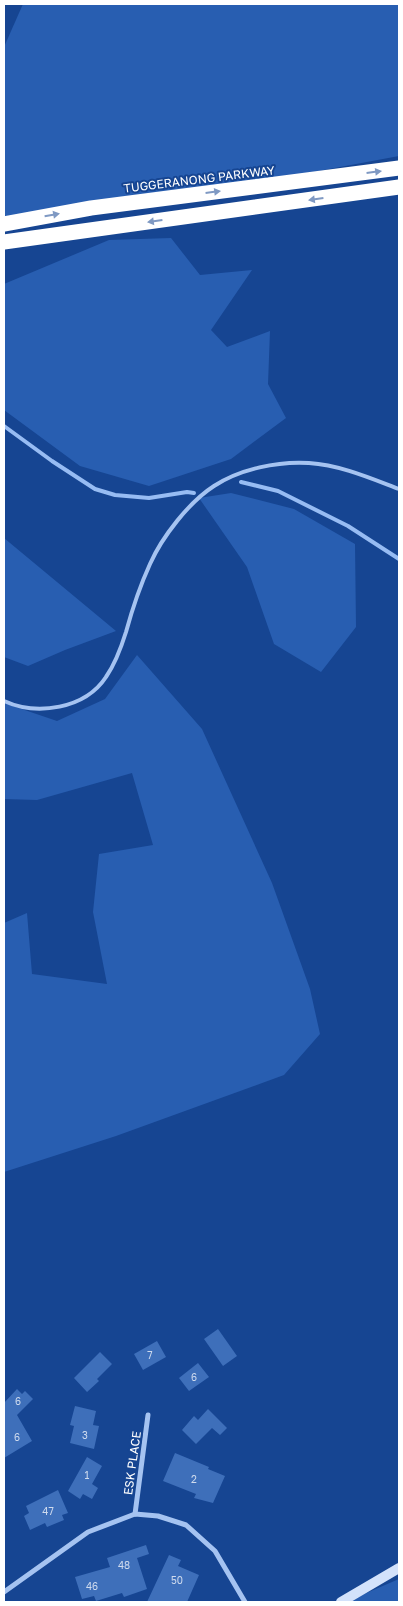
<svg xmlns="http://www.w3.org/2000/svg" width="403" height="1606" font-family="'Golos Text',sans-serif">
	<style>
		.green { fill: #285eb1 }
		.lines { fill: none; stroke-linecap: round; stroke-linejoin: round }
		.stream { stroke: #97bcf3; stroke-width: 4 }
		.building { fill: #3e6fba }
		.service { stroke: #a5c3f1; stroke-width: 4 }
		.minor { stroke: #a5c3f1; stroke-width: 5 }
		.secondary { stroke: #d3e2fb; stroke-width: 10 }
		.motorway { stroke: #fff; stroke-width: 15 }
		.oneway { fill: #7f99c3 }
		.labels { text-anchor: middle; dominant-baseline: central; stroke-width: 4; stroke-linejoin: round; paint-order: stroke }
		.number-label { font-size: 10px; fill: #cfdbee }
		.street-label { font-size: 12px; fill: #fff; stroke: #164592 }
	</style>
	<rect width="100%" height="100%" fill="#164592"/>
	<!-- green -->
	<g class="green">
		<polygon points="23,4 399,4 399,156 233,187 4,224 4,47"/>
		<polygon points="171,238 200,275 252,270 211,330 227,347 270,331 268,384 286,418 231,459 149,486 80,466 4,410 4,284 109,240"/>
		<polygon points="231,493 294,509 355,544 356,627 321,672 274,644 247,567 199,498"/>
		<polygon points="4,538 116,631 65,650 28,666 4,657"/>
		<polygon points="137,655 202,729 272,883 310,989 320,1034 284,1075 116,1136 4,1172 4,923 27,913 32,974 107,984 93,912 99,854 153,845 132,773 37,800 4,799 4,703 57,721 105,699"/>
		<polygon points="399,1579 399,1602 350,1602 364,1594"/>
	</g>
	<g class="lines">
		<!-- stream -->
		<g class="stream">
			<polyline points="4,426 52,461 95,489 115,495 149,498 187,492 194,493"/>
			<polyline points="241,482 278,491 348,526 399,559"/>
		</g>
	</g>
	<!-- building -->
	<g class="building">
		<polygon points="218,1329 237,1356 223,1366 204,1339"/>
		<polygon points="157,1341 166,1357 143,1370 134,1354"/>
		<polygon points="100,1352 112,1364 97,1379 99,1381 87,1392 74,1378"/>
		<polygon points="198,1363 209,1377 189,1391 179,1378"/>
		<polygon points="17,1389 22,1394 25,1391 33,1399 17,1415 32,1441 4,1458 4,1403"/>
		<polygon points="75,1406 96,1411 93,1425 99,1426 94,1449 70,1443 74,1426 70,1425"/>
		<polygon points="208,1409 227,1428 220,1435 212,1428 196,1444 182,1430 194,1416 198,1420"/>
		<polygon points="175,1453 209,1467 208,1469 225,1476 213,1503 194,1498 196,1494 163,1481"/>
		<polygon points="87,1457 102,1466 92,1484 98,1488 92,1499 83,1494 80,1499 68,1491"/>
		<polygon points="58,1490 68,1513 62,1515 64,1520 47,1527 45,1523 30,1530 24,1516 29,1513 26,1506"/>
		<polygon points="146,1545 149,1554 137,1558 147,1589 124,1597 122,1593 96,1601 94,1596 82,1599 75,1577 110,1567 107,1558"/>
		<polygon points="169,1555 181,1560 178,1566 199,1575 187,1602 147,1602"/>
	</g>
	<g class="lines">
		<!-- service -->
		<path class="service" d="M4,701c33,15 81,8 102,-24 9,-13 15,-29 20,-45 6,-22 14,-46 24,-68 12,-27 39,-62 64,-78 26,-17 64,-25 95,-23 31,2 61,15 90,26"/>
		<!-- minor -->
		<g class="minor">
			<polyline points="135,1514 148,1415"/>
			<polyline points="4,1592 88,1532 135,1514 158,1516 186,1525 215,1551 245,1602"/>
		</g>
		<!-- secondary -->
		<polyline class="secondary" points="341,1602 399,1568"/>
		<!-- motorway -->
		<g class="motorway">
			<polyline points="4,224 91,208 399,168"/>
			<polyline points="4,242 399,187"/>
		</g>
	</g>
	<!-- one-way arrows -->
	<defs><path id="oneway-solid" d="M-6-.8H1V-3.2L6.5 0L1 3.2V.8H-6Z" transform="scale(1.25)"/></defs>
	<g class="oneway">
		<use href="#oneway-solid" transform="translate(374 172) rotate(-7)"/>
		<use href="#oneway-solid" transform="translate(213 192) rotate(-7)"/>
		<use href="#oneway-solid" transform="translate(316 199) rotate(172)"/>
		<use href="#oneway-solid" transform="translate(52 215) rotate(-10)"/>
		<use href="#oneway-solid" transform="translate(155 221) rotate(172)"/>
	</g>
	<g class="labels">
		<!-- number labels -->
		<g class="number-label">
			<text x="150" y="1355">7</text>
			<text x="194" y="1377">6</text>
			<text x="18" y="1401">6</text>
			<text x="85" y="1435">3</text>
			<text x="17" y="1437">6</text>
			<text x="87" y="1475">1</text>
			<text x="194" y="1479">2</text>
			<text x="48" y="1511">47</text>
			<text x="124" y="1565">48</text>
			<text x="177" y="1580">50</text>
			<text x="92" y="1586">46</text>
		</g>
		<!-- street labels -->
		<g class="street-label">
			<text transform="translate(199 179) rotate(-7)">TUGGERANONG PARKWAY</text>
			<text transform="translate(132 1463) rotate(-82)">ESK PLACE</text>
		</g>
	</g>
	<!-- border -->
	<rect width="403" height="1606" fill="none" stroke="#ffffff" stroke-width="10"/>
</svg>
